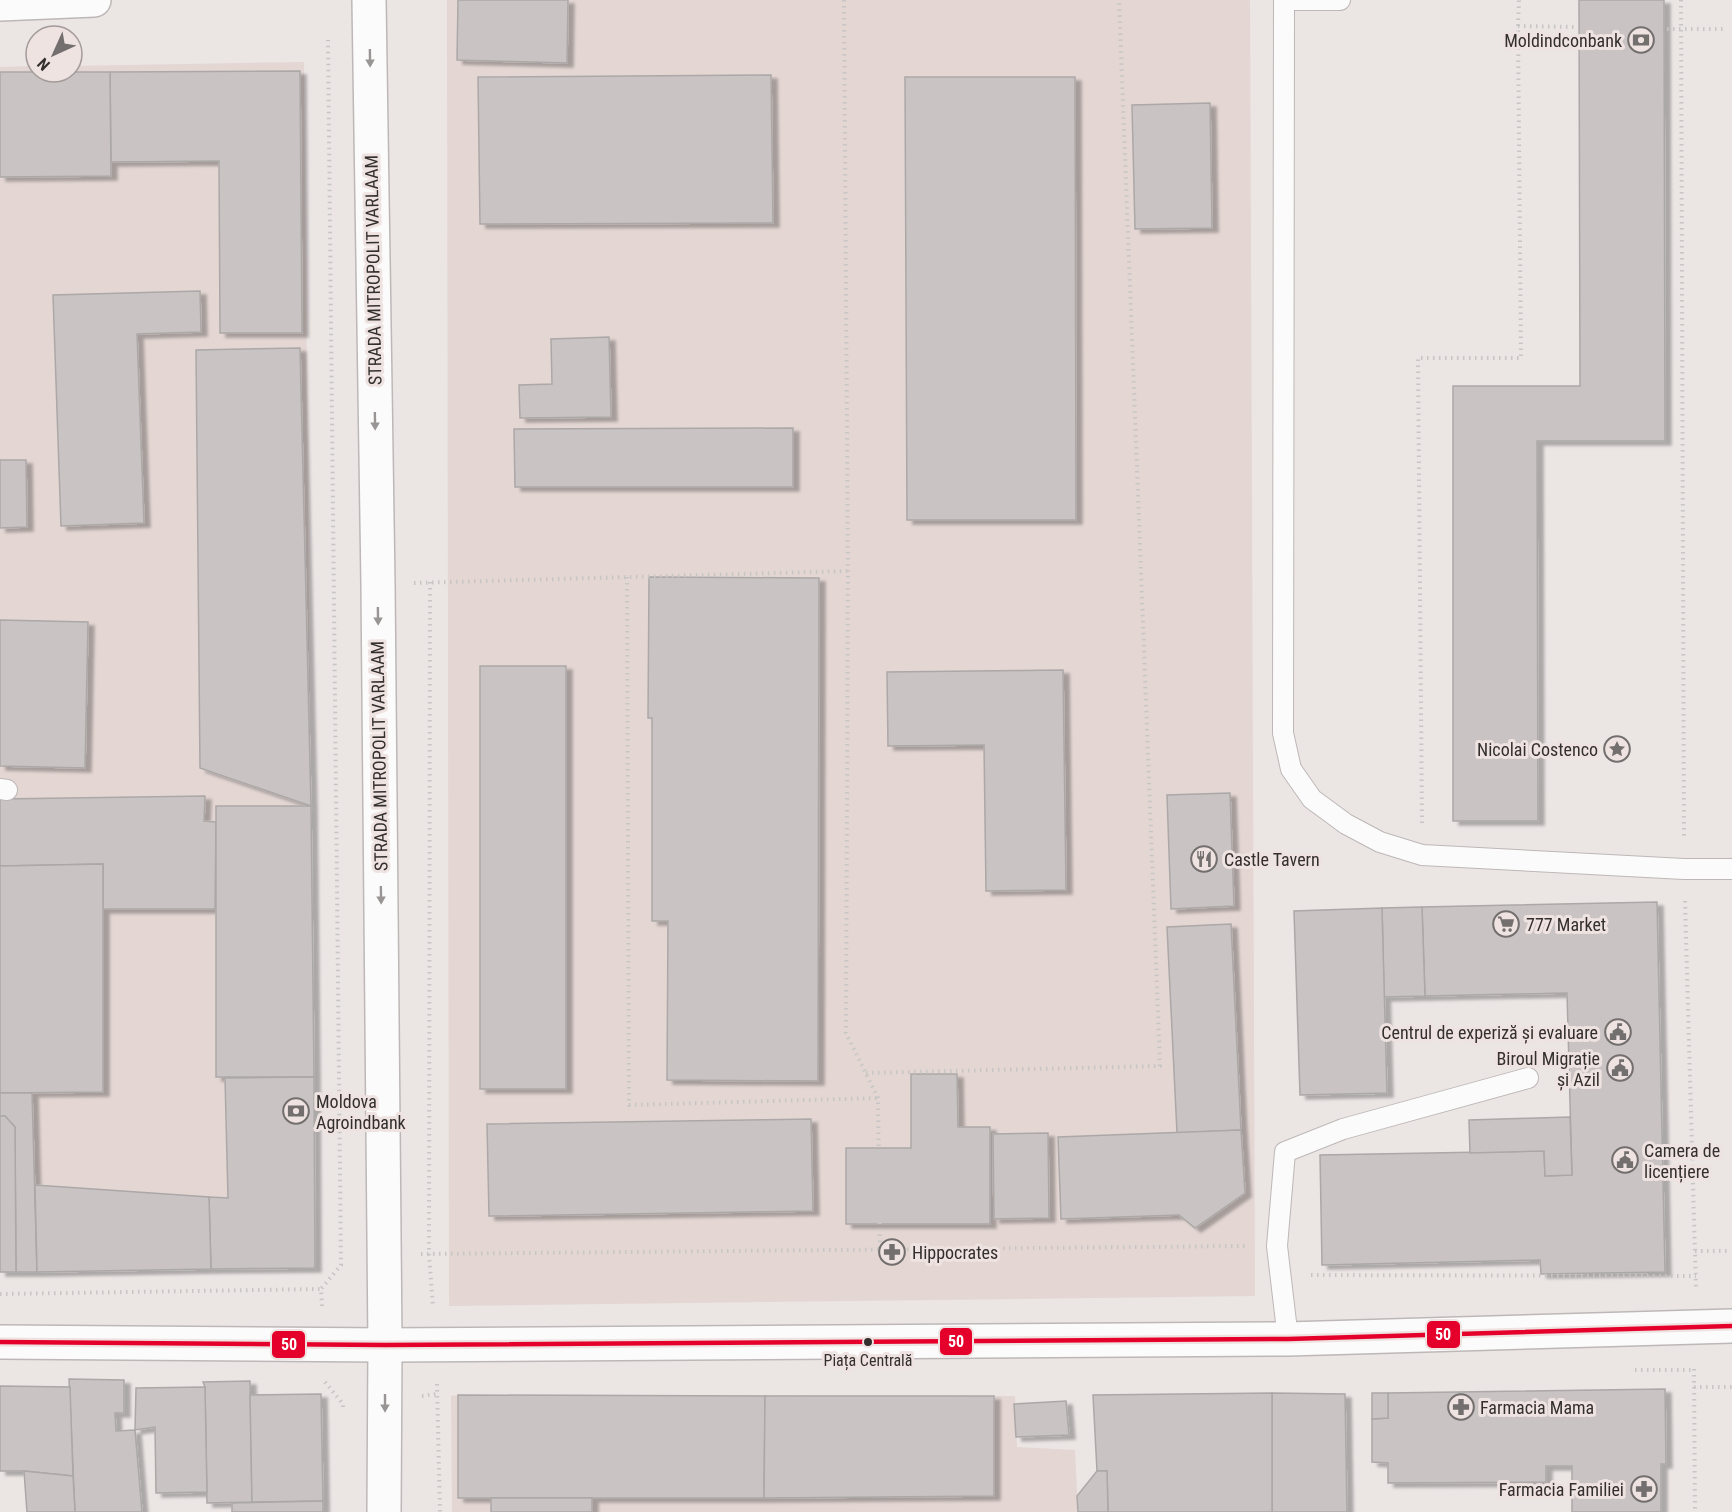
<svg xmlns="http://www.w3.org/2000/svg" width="1732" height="1512" font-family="'Roboto Condensed',sans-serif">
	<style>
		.built { fill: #e3d6d3 }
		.building { fill: #c9c4c3; stroke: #aca8a8; stroke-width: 1.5; filter: url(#shadow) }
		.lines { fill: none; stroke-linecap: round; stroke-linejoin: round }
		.lane-casing { stroke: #bdb8b7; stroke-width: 22 }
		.street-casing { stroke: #bdb8b7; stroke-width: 36 }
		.secondary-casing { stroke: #bdb8b7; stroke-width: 36 }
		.path { stroke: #c8c6c5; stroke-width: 4; stroke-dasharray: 1.5 4.5; stroke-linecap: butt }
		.lane { stroke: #fcfbfb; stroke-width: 20 }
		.street { stroke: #fcfbfb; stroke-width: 33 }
		.secondary { stroke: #fcfbfb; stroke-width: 33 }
		.bus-1-casing { stroke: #eee3e1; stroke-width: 9 }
		.bus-1 { stroke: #e4002b; stroke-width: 4.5 }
		.oneway { fill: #989594 }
		.bus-dot { fill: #332f2e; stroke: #eee3e1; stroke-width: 2 }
		.labels { text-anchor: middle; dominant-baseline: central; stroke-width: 6; stroke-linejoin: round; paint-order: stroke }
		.bus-label { font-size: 16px; fill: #332f2e; stroke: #eee3e1 }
		.poi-label { font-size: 18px; fill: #332f2e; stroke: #eee3e1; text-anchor: start }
		.street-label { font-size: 18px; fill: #332f2e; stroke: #eee3e1 }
		.line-badge { stroke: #eee3e1; stroke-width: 2 }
		.badge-label { font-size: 16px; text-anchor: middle; font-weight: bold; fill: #fff }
	</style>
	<defs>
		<filter id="shadow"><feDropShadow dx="6" dy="4" stdDeviation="1.5" flood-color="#0004"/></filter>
	</defs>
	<rect width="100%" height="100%" fill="#ebe5e4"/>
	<!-- built -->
	<g class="built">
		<polygon points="447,0 1250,0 1255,1296 449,1306"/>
		<polygon points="304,62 315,1268 0,1272 0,67 36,66 36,72 72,72 72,66"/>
		<polygon points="458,1395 1015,1396 1017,1447 1075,1450 1078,1512 452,1512 451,1396"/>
	</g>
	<!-- building -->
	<g class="building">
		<polygon points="458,0 568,0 567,63 457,60"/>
		<polygon points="1579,0 1664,0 1665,441 1537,441 1538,821 1453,821 1453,386 1580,386"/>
		<polygon points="300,71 302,333 220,333 219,161 111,162 110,72"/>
		<polygon points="0,72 110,72 111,176 0,177"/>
		<polygon points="771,75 773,223 480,224 478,77"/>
		<polygon points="905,77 1075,77 1076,520 907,520"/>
		<polygon points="1210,103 1212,228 1135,229 1132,105"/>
		<polygon points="200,291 201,332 137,334 144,523 61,526 53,295"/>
		<polygon points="609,337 611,417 520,418 519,385 552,384 551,339"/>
		<polygon points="300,348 311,806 200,768 196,350"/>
		<polygon points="793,428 793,487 515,487 514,429"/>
		<polygon points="0,460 26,460 27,527 0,528"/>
		<polygon points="649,577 819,578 818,1081 667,1080 668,921 652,921 652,718 648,718"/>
		<polygon points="0,620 88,622 85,768 0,766"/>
		<rect x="480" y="666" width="86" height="423"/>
		<polygon points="1063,670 1066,890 986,891 984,745 888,746 887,672"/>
		<polygon points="1230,793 1234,906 1171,909 1167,795"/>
		<polygon points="205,796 204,821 216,822 215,909 103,909 103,864 0,866 0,799"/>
		<polygon points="216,806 311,806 314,1077 216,1077"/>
		<polygon points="103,864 103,1092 0,1093 0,866"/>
		<polygon points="1657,902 1665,1272 1541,1274 1540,1260 1322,1265 1320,1155 1544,1151 1545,1176 1572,1175 1567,993 1425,996 1422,907"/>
		<polygon points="1422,907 1425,996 1384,997 1382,908"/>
		<polygon points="1382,908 1387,1093 1300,1095 1294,911"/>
		<polygon points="1231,924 1241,1130 1177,1133 1167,927"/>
		<polygon points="911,1074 957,1074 958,1127 990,1127 990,1224 846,1224 846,1148 911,1148"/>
		<polygon points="314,1077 315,1268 211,1269 209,1197 228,1198 225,1078"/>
		<polygon points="0,1093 32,1093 37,1272 16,1272 15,1127 5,1116 0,1116"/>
		<polygon points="0,1116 5,1116 15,1127 16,1272 0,1272"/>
		<polygon points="1570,1117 1572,1175 1545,1176 1544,1151 1470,1153 1469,1120"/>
		<polygon points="811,1119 813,1211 489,1216 487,1124"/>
		<polygon points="1241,1130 1245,1193 1195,1228 1179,1215 1061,1219 1058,1137"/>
		<polygon points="1048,1133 1049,1218 994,1219 993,1134"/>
		<polygon points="35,1185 209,1197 211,1269 37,1272"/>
		<polygon points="69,1379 124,1380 124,1413 115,1413 116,1431 135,1430 142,1512 75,1512"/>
		<polygon points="250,1381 252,1502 207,1503 205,1387 203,1382"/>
		<polygon points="0,1386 70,1387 73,1476 24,1471 0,1471"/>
		<polygon points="205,1387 207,1492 156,1493 155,1427 135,1430 136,1388"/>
		<polygon points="1665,1389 1666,1464 1661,1464 1661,1512 1572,1512 1572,1466 1546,1466 1546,1482 1388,1483 1388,1463 1372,1462 1372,1419 1388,1418 1388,1393"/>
		<polygon points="1272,1393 1345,1394 1347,1512 1272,1512"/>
		<polygon points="1272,1393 1272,1512 1108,1512 1107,1471 1097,1471 1093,1395"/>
		<polygon points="1372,1393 1388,1393 1388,1418 1372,1419"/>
		<polygon points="321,1394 323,1501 252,1502 250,1395"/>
		<polygon points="458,1395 765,1396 764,1498 458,1498"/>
		<polygon points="765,1396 994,1396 994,1496 764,1498"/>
		<polygon points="1066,1401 1069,1435 1016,1437 1014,1404"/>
		<polygon points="24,1471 73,1476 75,1512 27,1512"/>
		<polygon points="1097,1471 1107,1471 1108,1512 1078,1512 1077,1496"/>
		<rect x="491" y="1498" width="101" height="14"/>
		<polygon points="323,1501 323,1512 232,1512 232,1503"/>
	</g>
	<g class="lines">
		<!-- lane casing -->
		<g class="lane-casing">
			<g id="lane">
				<polyline points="1284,0 1283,733 1291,769 1312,799 1346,824 1380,842 1422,855 1684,869 1732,869"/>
				<polyline points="1284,0 1340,0"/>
				<polyline points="0,789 7,790"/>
				<polyline points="1288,1339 1277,1246 1285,1152 1343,1129 1528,1078"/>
			</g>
		</g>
		<!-- street casing -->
		<g class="street-casing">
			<g id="street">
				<polyline points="369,0 378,584 385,1345 384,1512"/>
				<polyline points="0,4 94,0"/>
			</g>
		</g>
		<!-- secondary casing -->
		<g class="secondary-casing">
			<polyline id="secondary" points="0,1342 385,1345 1288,1339 1732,1326"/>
		</g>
		<!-- path -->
		<g class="path">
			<polyline points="844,0 848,571 846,1033 878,1098 880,1250"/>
			<polyline points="1681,0 1684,839"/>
			<polyline points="1518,26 1519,0"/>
			<polyline points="1667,29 1727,29"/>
			<polyline points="627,577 629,1105 878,1098"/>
			<polyline points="430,582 429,1254 433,1307"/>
			<polyline points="414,583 848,571"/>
			<polyline points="1422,823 1418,358 1521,358 1518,26 1577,27"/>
			<polyline points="1685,901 1696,1289"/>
			<polyline points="866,1073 1160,1066 1119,0"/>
			<polyline points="1695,1251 1730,1251"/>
			<polyline points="421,1254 1245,1246"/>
			<polyline points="1311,1275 1696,1276"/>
			<polyline points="0,1294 321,1289"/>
			<polyline points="322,1306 321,1289 341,1265 328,40"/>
			<polyline points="1694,1369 1695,1512"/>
			<polyline points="1635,1370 1694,1370"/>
			<polyline points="325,1382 343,1404 343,1407"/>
			<polyline points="437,1384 440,1512"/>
			<polyline points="1694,1387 1732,1387"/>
			<polyline points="422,1396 437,1394"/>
		</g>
		<!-- lane -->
		<use href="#lane" class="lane"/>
		<!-- street -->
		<use href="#street" class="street"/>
		<!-- secondary -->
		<use href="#secondary" class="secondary"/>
		<!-- bus-1 casing -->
		<g class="bus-1-casing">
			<polyline id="bus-1" points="0,1342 385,1345 1288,1339 1732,1326"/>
		</g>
		<!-- bus-1 -->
		<use href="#bus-1" class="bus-1"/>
	</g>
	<!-- one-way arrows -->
	<defs><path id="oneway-solid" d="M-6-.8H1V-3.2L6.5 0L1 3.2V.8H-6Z" transform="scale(1.5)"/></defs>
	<g class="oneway">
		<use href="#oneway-solid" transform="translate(370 58) rotate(89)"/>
		<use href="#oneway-solid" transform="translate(375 421) rotate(89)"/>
		<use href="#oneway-solid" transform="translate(378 616) rotate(89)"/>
		<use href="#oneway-solid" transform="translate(381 895) rotate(89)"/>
		<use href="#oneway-solid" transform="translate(385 1403) rotate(90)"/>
	</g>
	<!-- icons -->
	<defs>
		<g id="bank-ring" transform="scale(1.35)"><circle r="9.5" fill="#eee3e1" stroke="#736f6e" stroke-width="1.5"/><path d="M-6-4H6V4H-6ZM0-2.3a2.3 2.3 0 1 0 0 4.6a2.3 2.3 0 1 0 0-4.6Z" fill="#736f6e"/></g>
		<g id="sight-ring" transform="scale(1.35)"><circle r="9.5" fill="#eee3e1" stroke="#736f6e" stroke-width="1.5"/><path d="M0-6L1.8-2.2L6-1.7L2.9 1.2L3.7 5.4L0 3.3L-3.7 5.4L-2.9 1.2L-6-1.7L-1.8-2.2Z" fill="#736f6e"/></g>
		<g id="restaurant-ring" transform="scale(1.35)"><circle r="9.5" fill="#eee3e1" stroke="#736f6e" stroke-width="1.5"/><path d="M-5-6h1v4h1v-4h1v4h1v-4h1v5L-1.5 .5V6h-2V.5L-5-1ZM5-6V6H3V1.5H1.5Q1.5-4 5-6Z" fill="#736f6e"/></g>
		<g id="supermarket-ring" transform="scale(1.35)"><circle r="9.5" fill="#eee3e1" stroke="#736f6e" stroke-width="1.5"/><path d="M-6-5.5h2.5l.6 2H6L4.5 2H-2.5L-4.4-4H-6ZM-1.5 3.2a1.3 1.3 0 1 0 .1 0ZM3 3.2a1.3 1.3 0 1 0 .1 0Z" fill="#736f6e"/></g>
		<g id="civic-ring" transform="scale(1.35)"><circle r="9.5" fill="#eee3e1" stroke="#736f6e" stroke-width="1.5"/><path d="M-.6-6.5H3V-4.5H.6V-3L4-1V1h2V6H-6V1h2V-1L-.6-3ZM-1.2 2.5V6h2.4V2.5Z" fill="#736f6e"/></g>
		<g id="pharmacy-ring" transform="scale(1.35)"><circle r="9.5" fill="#eee3e1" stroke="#736f6e" stroke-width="1.5"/><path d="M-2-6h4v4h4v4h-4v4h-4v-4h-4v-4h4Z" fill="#736f6e"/></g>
	</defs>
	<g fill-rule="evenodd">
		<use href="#bank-ring" x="1641" y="40"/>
		<use href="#sight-ring" x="1617" y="749"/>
		<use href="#restaurant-ring" x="1204" y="859"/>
		<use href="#supermarket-ring" x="1506" y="924"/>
		<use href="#civic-ring" x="1618" y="1032"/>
		<use href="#civic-ring" x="1620" y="1068"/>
		<use href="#bank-ring" x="296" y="1111"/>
		<use href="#civic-ring" x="1625" y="1160"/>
		<use href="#pharmacy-ring" x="892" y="1252"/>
		<use href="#pharmacy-ring" x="1461" y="1407"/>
		<use href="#pharmacy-ring" x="1644" y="1489"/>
	</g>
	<!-- markers -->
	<circle class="bus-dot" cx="868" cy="1342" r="5"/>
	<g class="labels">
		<!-- bus labels -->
		<g class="bus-label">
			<text x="868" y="1360">Piața Centrală</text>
		</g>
		<!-- poi labels -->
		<g class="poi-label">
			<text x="1622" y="40" text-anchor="end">Moldindconbank</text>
			<text x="1598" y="749" text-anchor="end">Nicolai Costenco</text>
			<text x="1224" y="859">Castle Tavern</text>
			<text x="1526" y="924">777 Market</text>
			<text x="1598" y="1032" text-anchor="end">Centrul de experiză și evaluare</text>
			<text x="1600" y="1058" text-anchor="end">Biroul Migrație<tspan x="1600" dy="21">și Azil</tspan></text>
			<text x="316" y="1101">Moldova<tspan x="316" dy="21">Agroindbank</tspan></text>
			<text x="1644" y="1150">Camera de<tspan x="1644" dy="21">licențiere</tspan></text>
			<text x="912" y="1252">Hippocrates</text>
			<text x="1480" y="1407">Farmacia Mama</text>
			<text x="1624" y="1489" text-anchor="end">Farmacia Familiei</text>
		</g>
		<!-- street labels -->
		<g class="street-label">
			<text transform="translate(373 270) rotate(-91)">STRADA MITROPOLIT VARLAAM</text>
			<text transform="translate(379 756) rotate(-91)">STRADA MITROPOLIT VARLAAM</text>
		</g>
	</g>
	<g class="line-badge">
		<rect x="1426" y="1320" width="35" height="29" rx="6" fill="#e4002b"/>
		<rect x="939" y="1327" width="34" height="29" rx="6" fill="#e4002b"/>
		<rect x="271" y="1330" width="35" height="29" rx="6" fill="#e4002b"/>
	</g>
	<g class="badge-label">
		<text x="1443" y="1340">50</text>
		<text x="956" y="1347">50</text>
		<text x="289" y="1350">50</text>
	</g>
	<!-- north arrow -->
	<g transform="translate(54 54) rotate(225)"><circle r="28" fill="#eee3e1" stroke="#a39b99" stroke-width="1.5"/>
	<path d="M0-4.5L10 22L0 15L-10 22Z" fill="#736f6e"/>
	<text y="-9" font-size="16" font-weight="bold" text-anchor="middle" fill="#332f2e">N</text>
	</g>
</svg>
